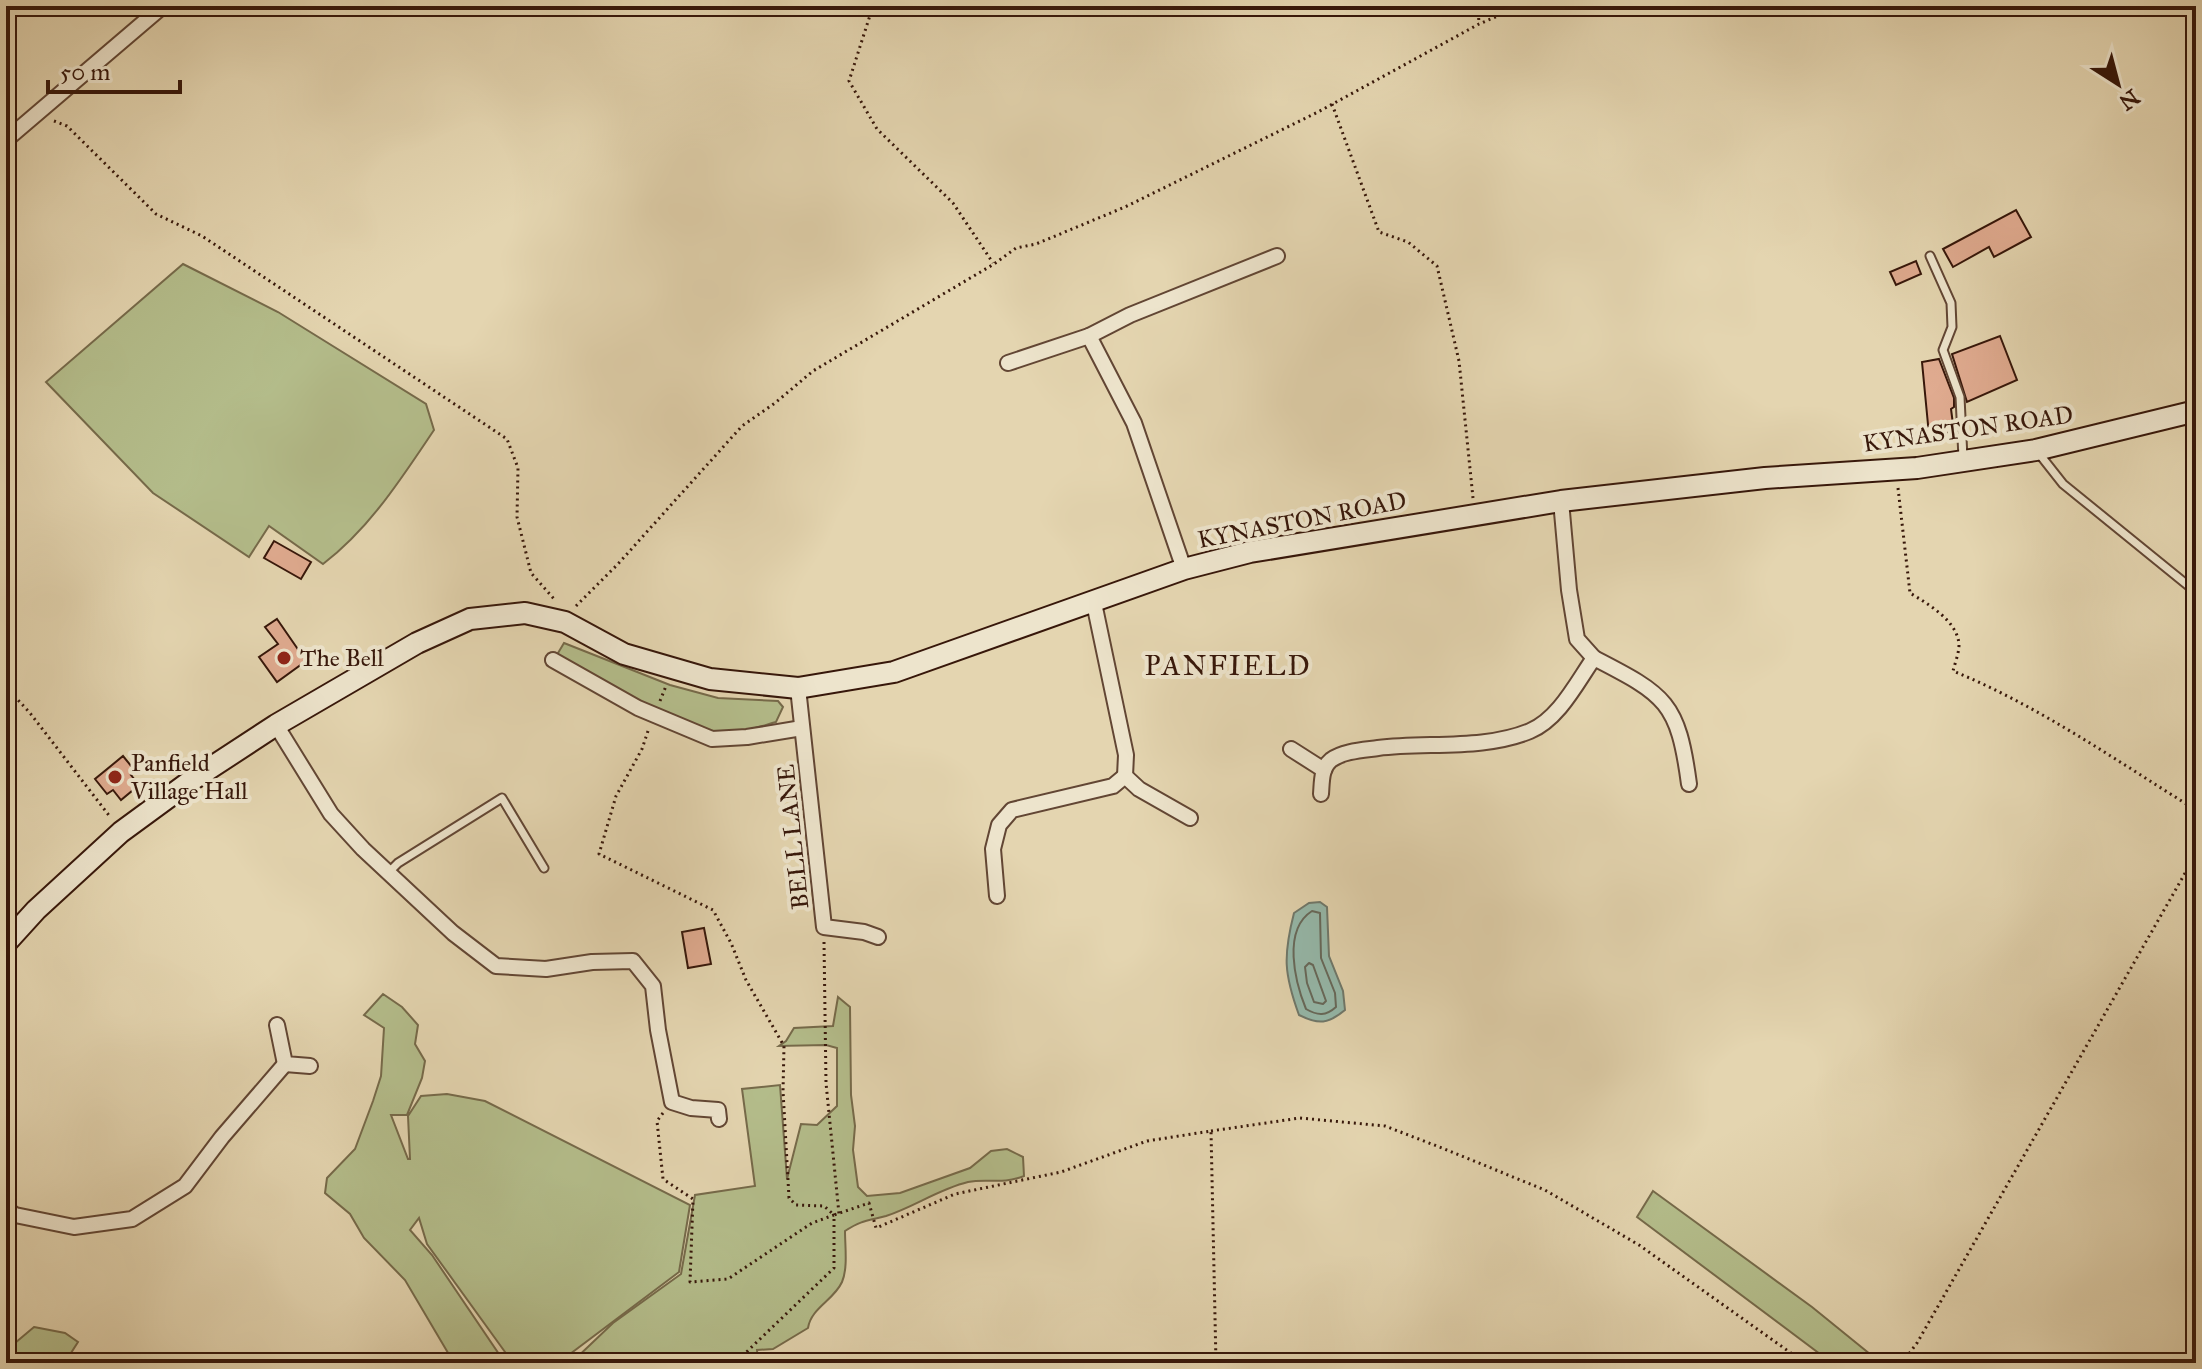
<svg xmlns="http://www.w3.org/2000/svg" width="2202" height="1369" font-family="'IM FELL Great Primer',serif">
	<style>
		.green { fill: #b4bd8b; stroke: #766a4a; stroke-width: 2 }
		.water { fill: #95b9ab; stroke: #6f786b; stroke-width: 2 }
		.lines { fill: none; stroke-linecap: round; stroke-linejoin: round }
		.shore { stroke: #66685a; stroke-width: 2 }
		.building { fill: #e0ab90; stroke: #37170a; stroke-width: 2 }
		.lane-casing { stroke: #624634; stroke-width: 11 }
		.street-casing { stroke: #624634; stroke-width: 18 }
		.secondary-casing { stroke: #37170a; stroke-width: 24 }
		.path { stroke: #37170a; stroke-width: 3; stroke-dasharray: 2 4; stroke-linecap: butt }
		.lane { stroke: #ede4cc; stroke-width: 7 }
		.street { stroke: #ede4cc; stroke-width: 14 }
		.secondary { stroke: #ede4cc; stroke-width: 20 }
		.poi-dot { fill: #8f2418; stroke: #ede4cc; stroke-width: 3 }
		.labels { text-anchor: middle; dominant-baseline: central; stroke-width: 8; stroke-linejoin: round; paint-order: stroke }
		.street-label { font-size: 24px; fill: #37170a; stroke: #ede4cc }
		.poi-label { font-size: 24px; fill: #37170a; stroke: #ede4cc; text-anchor: start }
		.quarter-label { font-size: 28px; letter-spacing: 2px; fill: #37170a; stroke: #ede4cc }
	</style>
	<rect width="100%" height="100%" fill="#e4d5b0"/>
	<filter id="stains"><feTurbulence type="fractalNoise" baseFrequency=".0025" numOctaves="4"/><feColorMatrix values="0 0 0 0 .2 0 0 0 0 .09 0 0 0 0 .02 0 0 0 .5 -.17"/></filter>
	<radialGradient id="worn" r=".72"><stop offset=".6" stop-color="#630" stop-opacity="0"/><stop offset="1" stop-color="#630" stop-opacity=".3"/></radialGradient>
	<!-- green -->
	<g class="green">
		<path d="M183,264l95,48 148,92 8,26c-33,49 -64,98 -111,134l-54,-38 -20,31 -96,-64 -107,-111z"/>
		<path d="M564,643l106,42 48,13 60,3 5,6 -7,15c-32,9 -52,17 -85,6l-136,-70z"/>
		<polygon points="383,994 402,1007 418,1025 415,1044 425,1061 422,1078 407,1115 391,1115 408,1159 410,1159 408,1116 421,1096 447,1094 485,1101 690,1205 679,1272 558,1363 513,1363 427,1244 419,1218 410,1230 432,1255 505,1363 454,1363 405,1280 364,1238 350,1214 325,1193 327,1178 355,1149 373,1101 381,1076 384,1028 364,1015"/>
		<path d="M838,997l12,10 1,88 4,31 -2,24 5,37 9,9 33,-3 70,-25 21,-17 16,-2 16,8 1,19c-23,9 -35,2 -56,6 -29,7 -54,25 -82,34 -19,5 -24,4 -41,15 0,15 3,37 -3,51 -8,18 -31,26 -34,46l-35,21 -16,1 1,13h-187l42,-40 68,-49 14,-79 60,-9 -13,-97 38,-4 7,94 14,-55 16,1 20,-19v-58l-11,-3 -47,1 7,-5 8,-13 39,-2z"/>
		<polygon points="1653,1191 1812,1307 1881,1363 1832,1363 1637,1217"/>
		<polygon points="34,1327 65,1333 78,1342 69,1356 53,1357 50,1363 6,1363 6,1337 15,1343"/>
	</g>
	<!-- water -->
	<path class="water" d="M1320,902l7,5 2,49 14,35 2,19c-17,14 -26,15 -46,5 -15,-41 -16,-59 -5,-102l15,-10z"/>
	<g class="lines">
		<!-- shore -->
		<g class="shore">
			<path d="M1312,911l8,2 1,45 14,35 1,14c-10,9 -18,9 -30,2 -11,-27 -24,-79 6,-98z"/>
			<polygon points="1309,963 1313,965 1326,1001 1323,1004 1314,1002 1307,983 1305,967"/>
		</g>
	</g>
	<!-- building -->
	<g class="building">
		<polygon points="2016,210 2031,237 1994,257 1989,247 1953,267 1943,249"/>
		<polygon points="1916,261 1921,274 1896,285 1890,272"/>
		<polygon points="2000,336 2017,380 1967,402 1952,354"/>
		<polygon points="1939,359 1954,398 1954,407 1951,409 1954,432 1929,435 1922,362"/>
		<polygon points="274,541 311,562 301,579 264,558"/>
		<polygon points="277,619 306,661 277,682 259,657 278,644 265,627"/>
		<polygon points="123,756 136,772 131,775 139,785 121,800 113,790 107,794 95,779"/>
		<polygon points="704,928 711,964 688,968 682,932"/>
	</g>
	<g class="lines">
		<!-- lane casing -->
		<g class="lane-casing">
			<g id="lane">
				<polyline points="1930,256 1951,303 1952,327 1943,350 1960,397 1963,458"/>
				<polyline points="2037,451 2063,484 2196,592"/>
				<polyline points="388,873 398,863 502,798 544,868"/>
			</g>
		</g>
		<!-- street casing -->
		<g class="street-casing">
			<g id="street">
				<polyline points="6,140 163,6"/>
				<polyline points="1089,336 1130,315 1277,256"/>
				<polyline points="1008,363 1089,336 1134,423 1184,569"/>
				<polyline points="1561,501 1569,590 1577,639 1594,658"/>
				<polyline points="1094,603 1126,755 1125,776"/>
				<polyline points="553,660 638,708 712,739 747,737 802,728"/>
				<polyline points="798,688 824,927 864,932 878,937"/>
				<polyline points="276,725 331,814 363,849 453,933 496,966 546,969 592,962 633,961 653,986 658,1030 672,1102 691,1108 718,1110 719,1119"/>
				<polyline points="1291,749 1324,770"/>
				<path d="M1321,794c1,-12 0,-26 10,-34 12,-9 33,-10 47,-12 50,-6 106,2 152,-17 29,-12 47,-49 64,-73 72,37 84,44 95,126"/>
				<polyline points="997,896 993,849 999,825 1012,810 1113,786 1125,776 1139,789 1190,818"/>
				<polyline points="277,1025 285,1064 310,1066"/>
				<polyline points="6,1209 15,1215 74,1227 132,1219 185,1186 222,1137 285,1064"/>
			</g>
		</g>
		<!-- secondary casing -->
		<g class="secondary-casing">
			<polyline id="secondary" points="6,943 36,910 121,832 192,780 276,725 417,643 470,619 525,613 565,622 624,654 710,679 798,688 894,672 1184,569 1250,552 1561,501 1765,478 1917,468 2036,450 2196,411"/>
		</g>
		<!-- path -->
		<g class="path">
			<polyline points="873,6 849,81 877,129 953,203 993,263"/>
			<polyline points="1478,6 1479,24"/>
			<polyline points="1332,104 1379,232 1408,242 1437,266 1459,361 1473,498"/>
			<polyline points="54,121 67,126 156,214 202,236 507,439 518,468 517,517 531,573 554,599"/>
			<path d="M1898,488l12,105c18,11 48,28 49,52 0,8 -4,18 -6,26 86,35 164,90 243,139"/>
			<polyline points="576,606 618,564 742,426 775,403 813,371 994,264 1016,248 1036,244 1125,207 1318,112 1479,24 1521,6"/>
			<polyline points="6,687 30,713 111,818"/>
			<polyline points="660,701 666,686"/>
			<polyline points="648,731 642,749 616,796 599,854 713,910 731,943 746,980 784,1046 783,1091 789,1198 796,1205 824,1206 834,1215 869,1203 876,1228 955,1194 1061,1172 1147,1141 1211,1131 1216,1363"/>
			<polyline points="824,942 826,1083 839,1214"/>
			<polyline points="663,1113 657,1121 663,1179 693,1199 690,1282 728,1279 812,1223 834,1215 834,1268 735,1363"/>
			<polyline points="1211,1131 1300,1118 1385,1126 1442,1148 1545,1190 1639,1245 1805,1363"/>
			<polyline points="1902,1363 1917,1343 2196,854"/>
		</g>
		<!-- lane -->
		<use href="#lane" class="lane"/>
		<!-- street -->
		<use href="#street" class="street"/>
		<!-- secondary -->
		<use href="#secondary" class="secondary"/>
	</g>
	<!-- markers -->
	<g class="poi-dot">
		<circle cx="284" cy="658" r="8"/>
		<circle cx="115" cy="777" r="8"/>
	</g>
	<g class="labels">
		<!-- street labels -->
		<g class="street-label">
			<text transform="translate(1968 429) rotate(-8)">KYNASTON ROAD</text>
			<text transform="translate(1302 520) rotate(-11)">KYNASTON ROAD</text>
			<text transform="translate(793 837) rotate(-96)">BELL LANE</text>
		</g>
		<!-- poi labels -->
		<g class="poi-label">
			<text x="300" y="658">The Bell</text>
			<text x="131" y="763">Panfield<tspan x="131" dy="28">Village Hall</tspan></text>
		</g>
		<!-- quarter labels -->
		<g class="quarter-label">
			<text x="1228" y="665">PANFIELD</text>
		</g>
	</g>
	<!-- margin -->
	<rect width="2202" height="1369" fill="none" stroke="#e4d5b0" stroke-width="32"/>
	<rect x="8" y="8" width="2186" height="1353" fill="none" stroke="#37170a" stroke-width="4"/>
	<rect x="16" y="16" width="2170" height="1337" fill="none" stroke="#37170a" stroke-width="2"/>
	<!-- north arrow -->
	<g transform="translate(2118 84) rotate(144)" stroke="#ede4cc" stroke-width="6" paint-order="stroke">
	<path d="M0-6L14 30L0 20L-14 30Z" fill="#37170a"/>
	<text y="-12" font-size="22" font-weight="bold" text-anchor="middle" fill="#37170a">N</text>
	</g>
	<!-- scale -->
	<path d="M48 80v12h132v-12" fill="none" stroke="#37170a" stroke-width="4"/>
	<text x="60" y="80" font-size="24" fill="#37170a" stroke="#ede4cc" stroke-width="6" paint-order="stroke">50 m</text>
	<rect width="100%" height="100%" filter="url(#stains)"/>
	<rect width="100%" height="100%" fill="url(#worn)"/>
</svg>
